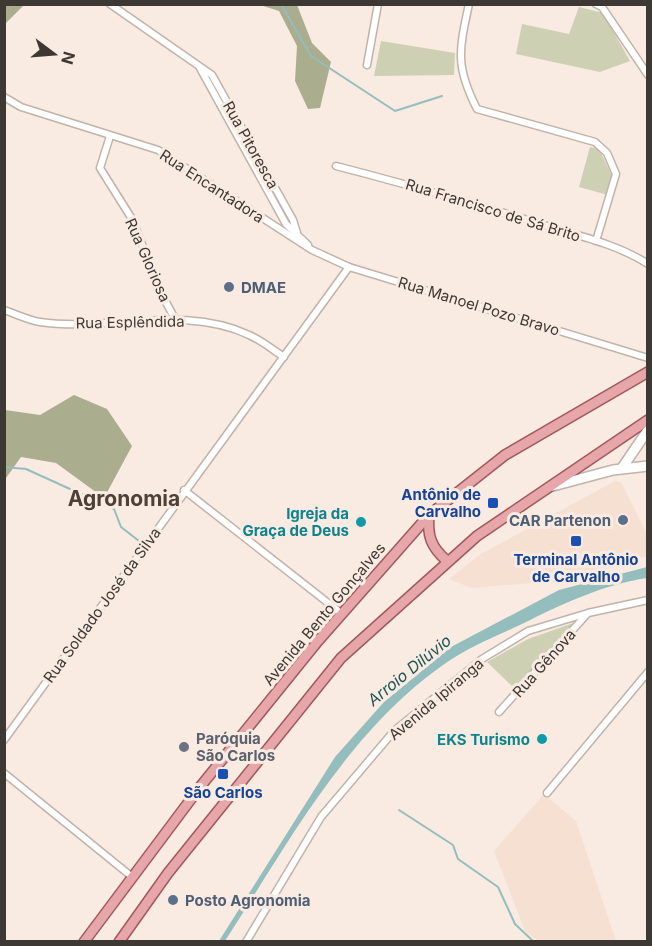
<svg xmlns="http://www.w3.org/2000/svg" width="652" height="946" font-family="Inter,sans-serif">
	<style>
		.built { fill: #f6e0d2 }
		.green { fill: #cdd0b2 }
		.forest { fill: #aaad8e }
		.water { fill: #94bdbe }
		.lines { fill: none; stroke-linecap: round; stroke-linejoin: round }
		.stream { stroke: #94bdbe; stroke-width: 2 }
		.street-casing { stroke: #c1b3aa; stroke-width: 9 }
		.secondary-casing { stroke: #c1b3aa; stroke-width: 12 }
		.primary-casing { stroke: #a1595c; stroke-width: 12 }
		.street { stroke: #fff; stroke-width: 6 }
		.secondary { stroke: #fff; stroke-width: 9 }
		.primary { stroke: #e7a6aa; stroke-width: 9 }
		.service-dot { fill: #5c6f8a; stroke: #f9ebe1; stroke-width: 2 }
		.transit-dot { fill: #1a4fb4; stroke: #f9ebe1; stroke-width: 2 }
		.culture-dot { fill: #0f9aa8; stroke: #f9ebe1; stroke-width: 2 }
		.worship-dot { fill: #6b7280; stroke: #f9ebe1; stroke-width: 2 }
		.labels { text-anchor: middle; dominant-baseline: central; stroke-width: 6; stroke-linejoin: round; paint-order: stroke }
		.street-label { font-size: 15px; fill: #3d3834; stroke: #f9ebe1 }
		.service-label { font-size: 15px; font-weight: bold; fill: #4e5e75; stroke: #f9ebe1; text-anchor: start }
		.transit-label { font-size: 15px; font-weight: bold; fill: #164399; stroke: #f9ebe1 }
		.culture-label { font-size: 15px; font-weight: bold; fill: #0d838f; stroke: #f9ebe1; text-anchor: end }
		.worship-label { font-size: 15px; font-weight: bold; fill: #5b616d; stroke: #f9ebe1; text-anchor: start }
		.water-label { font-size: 16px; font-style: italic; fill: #1d5659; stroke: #f9ebe1 }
		.district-label { font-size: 21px; font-weight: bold; fill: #4c4139; stroke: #f9ebe1 }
	</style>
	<rect width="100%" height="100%" fill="#f9ebe1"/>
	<!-- built -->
	<g class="built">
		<polygon points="615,481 621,482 647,534 647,556 569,580 471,588 449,579 479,555"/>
		<polygon points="544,794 576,821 616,941 538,941 525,931 494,851"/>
	</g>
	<!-- green -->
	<g class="green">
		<polygon points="579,7 603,13 630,61 600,72 516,54 522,24 569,34"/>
		<polygon points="381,41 455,53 454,75 374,76"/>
		<polygon points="590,147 599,149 613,178 608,195 579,187"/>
		<polygon points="576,622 515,689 487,662 528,639"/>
	</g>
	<!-- forest -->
	<g class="forest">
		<polygon points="5,4 24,4 24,5 5,24"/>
		<polygon points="260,5 297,5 312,43 331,62 320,108 308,109 295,81 297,46 279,11"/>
		<polygon points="74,395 107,409 132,446 104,498 56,463 21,457 6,478 5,495 5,410 40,415"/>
	</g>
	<!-- water -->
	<path class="water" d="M647,567v11c-42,6 -85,26 -123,45 -23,11 -48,21 -69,34 -103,66 -166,185 -230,284h-6l116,-184 49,-55 67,-55 108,-57z"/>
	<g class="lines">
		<!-- stream -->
		<g class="stream">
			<polyline points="281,4 311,56 395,111 442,96"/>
			<polyline points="4,467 26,469 114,509 121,527 139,541"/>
			<polyline points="399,810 453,845 458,859 498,887 515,924 534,942"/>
		</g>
		<!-- street casing -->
		<g class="street-casing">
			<g id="street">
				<polyline points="110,4 212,75 293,220 297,233"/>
				<path d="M469,4c-10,46 -14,62 8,105l118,33 12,11 9,21 -20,67"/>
				<polyline points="596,4 602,7 648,75"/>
				<polyline points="367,65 378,4"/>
				<polyline points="200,68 286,224 308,245"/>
				<polyline points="4,97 21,107 158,150 312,250 349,267 648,358"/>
				<polyline points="110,136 100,168 132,219 161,293 175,319"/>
				<path d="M336,166c70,18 139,38 208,59 35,11 73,19 104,39"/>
				<path d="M4,310c12,4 24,10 36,12 69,10 143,-18 209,13 12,5 24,15 35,22"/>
				<polyline points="184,490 341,613"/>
				<polyline points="499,712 587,614"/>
				<polyline points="4,740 349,267"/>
				<polyline points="4,773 131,876"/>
				<polyline points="547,793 648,672"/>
				<polyline points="246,942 321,817 394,731 482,659 528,631 588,613 648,600"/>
			</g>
		</g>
		<!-- secondary casing -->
		<g class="secondary-casing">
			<g id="secondary">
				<polyline points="622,468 648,430"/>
				<polyline points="553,486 613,470 648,466"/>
			</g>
		</g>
		<!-- primary casing -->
		<g class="primary-casing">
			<g id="primary">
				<path d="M429,515c-2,21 2,32 18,46"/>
				<polyline points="84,942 200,787 318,641 429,515 505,455 648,372"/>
				<polyline points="119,942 168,873 341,658 477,536 648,420"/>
			</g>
		</g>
		<!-- street -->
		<use href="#street" class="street"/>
		<!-- secondary -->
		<use href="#secondary" class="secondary"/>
		<!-- primary -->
		<use href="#primary" class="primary"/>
	</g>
	<!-- markers -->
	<g class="service-dot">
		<circle cx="229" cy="287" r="6"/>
		<circle cx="623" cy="520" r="6"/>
		<circle cx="173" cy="900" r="6"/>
	</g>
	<g class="transit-dot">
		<rect x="487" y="497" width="12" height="12" rx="3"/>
		<rect x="570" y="535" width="12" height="12" rx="3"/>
		<rect x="217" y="768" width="12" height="12" rx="3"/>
	</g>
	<g class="culture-dot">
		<circle cx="361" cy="522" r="6"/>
		<circle cx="542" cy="739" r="6"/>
	</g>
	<circle class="worship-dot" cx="184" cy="747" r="6"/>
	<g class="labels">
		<!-- street labels -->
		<g class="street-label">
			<text transform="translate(251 145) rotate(61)">Rua Pitoresca</text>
			<text transform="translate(212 186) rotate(33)">Rua Encantadora</text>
			<text transform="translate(493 210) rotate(17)">Rua Francisco de Sá Brito</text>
			<text transform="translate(148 260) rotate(66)">Rua Gloriosa</text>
			<text transform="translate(479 306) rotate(17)">Rua Manoel Pozo Bravo</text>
			<text transform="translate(130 322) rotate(-1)">Rua Esplêndida</text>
			<text transform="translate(102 605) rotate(-54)">Rua Soldado José da Silva</text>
			<text transform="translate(324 614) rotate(-50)">Avenida Bento Gonçalves</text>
			<text transform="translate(544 663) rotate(-48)">Rua Gênova</text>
			<text transform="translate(436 699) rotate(-40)">Avenida Ipiranga</text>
		</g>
		<!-- service labels -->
		<g class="service-label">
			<text x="241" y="287">DMAE</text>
			<text x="611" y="520" text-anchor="end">CAR Partenon</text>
			<text x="185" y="900">Posto Agronomia</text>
		</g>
		<!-- transit labels -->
		<g class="transit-label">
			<text x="481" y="494" text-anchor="end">Antônio de<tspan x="481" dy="17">Carvalho</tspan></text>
			<text x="576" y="559">Terminal Antônio<tspan x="576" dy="17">de Carvalho</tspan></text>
			<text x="223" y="792">São Carlos</text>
		</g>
		<!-- culture labels -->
		<g class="culture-label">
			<text x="349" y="513">Igreja da<tspan x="349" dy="17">Graça de Deus</tspan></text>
			<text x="530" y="739">EKS Turismo</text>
		</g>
		<!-- worship labels -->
		<g class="worship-label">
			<text x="196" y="738">Paróquia<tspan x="196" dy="17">São Carlos</tspan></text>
		</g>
		<!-- water labels -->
		<g class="water-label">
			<text transform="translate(409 670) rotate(-39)">Arroio Dilúvio</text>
		</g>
		<!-- district labels -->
		<g class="district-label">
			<text x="124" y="498">Agronomia</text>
		</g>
	</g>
	<!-- border -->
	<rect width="652" height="946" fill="none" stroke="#3d3834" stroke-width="12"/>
	<!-- north arrow -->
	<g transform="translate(54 54) rotate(106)" stroke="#f9ebe1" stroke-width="4.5" paint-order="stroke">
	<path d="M0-4.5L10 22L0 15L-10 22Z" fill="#3d3834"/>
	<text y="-9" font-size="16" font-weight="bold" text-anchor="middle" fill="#3d3834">N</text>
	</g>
</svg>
